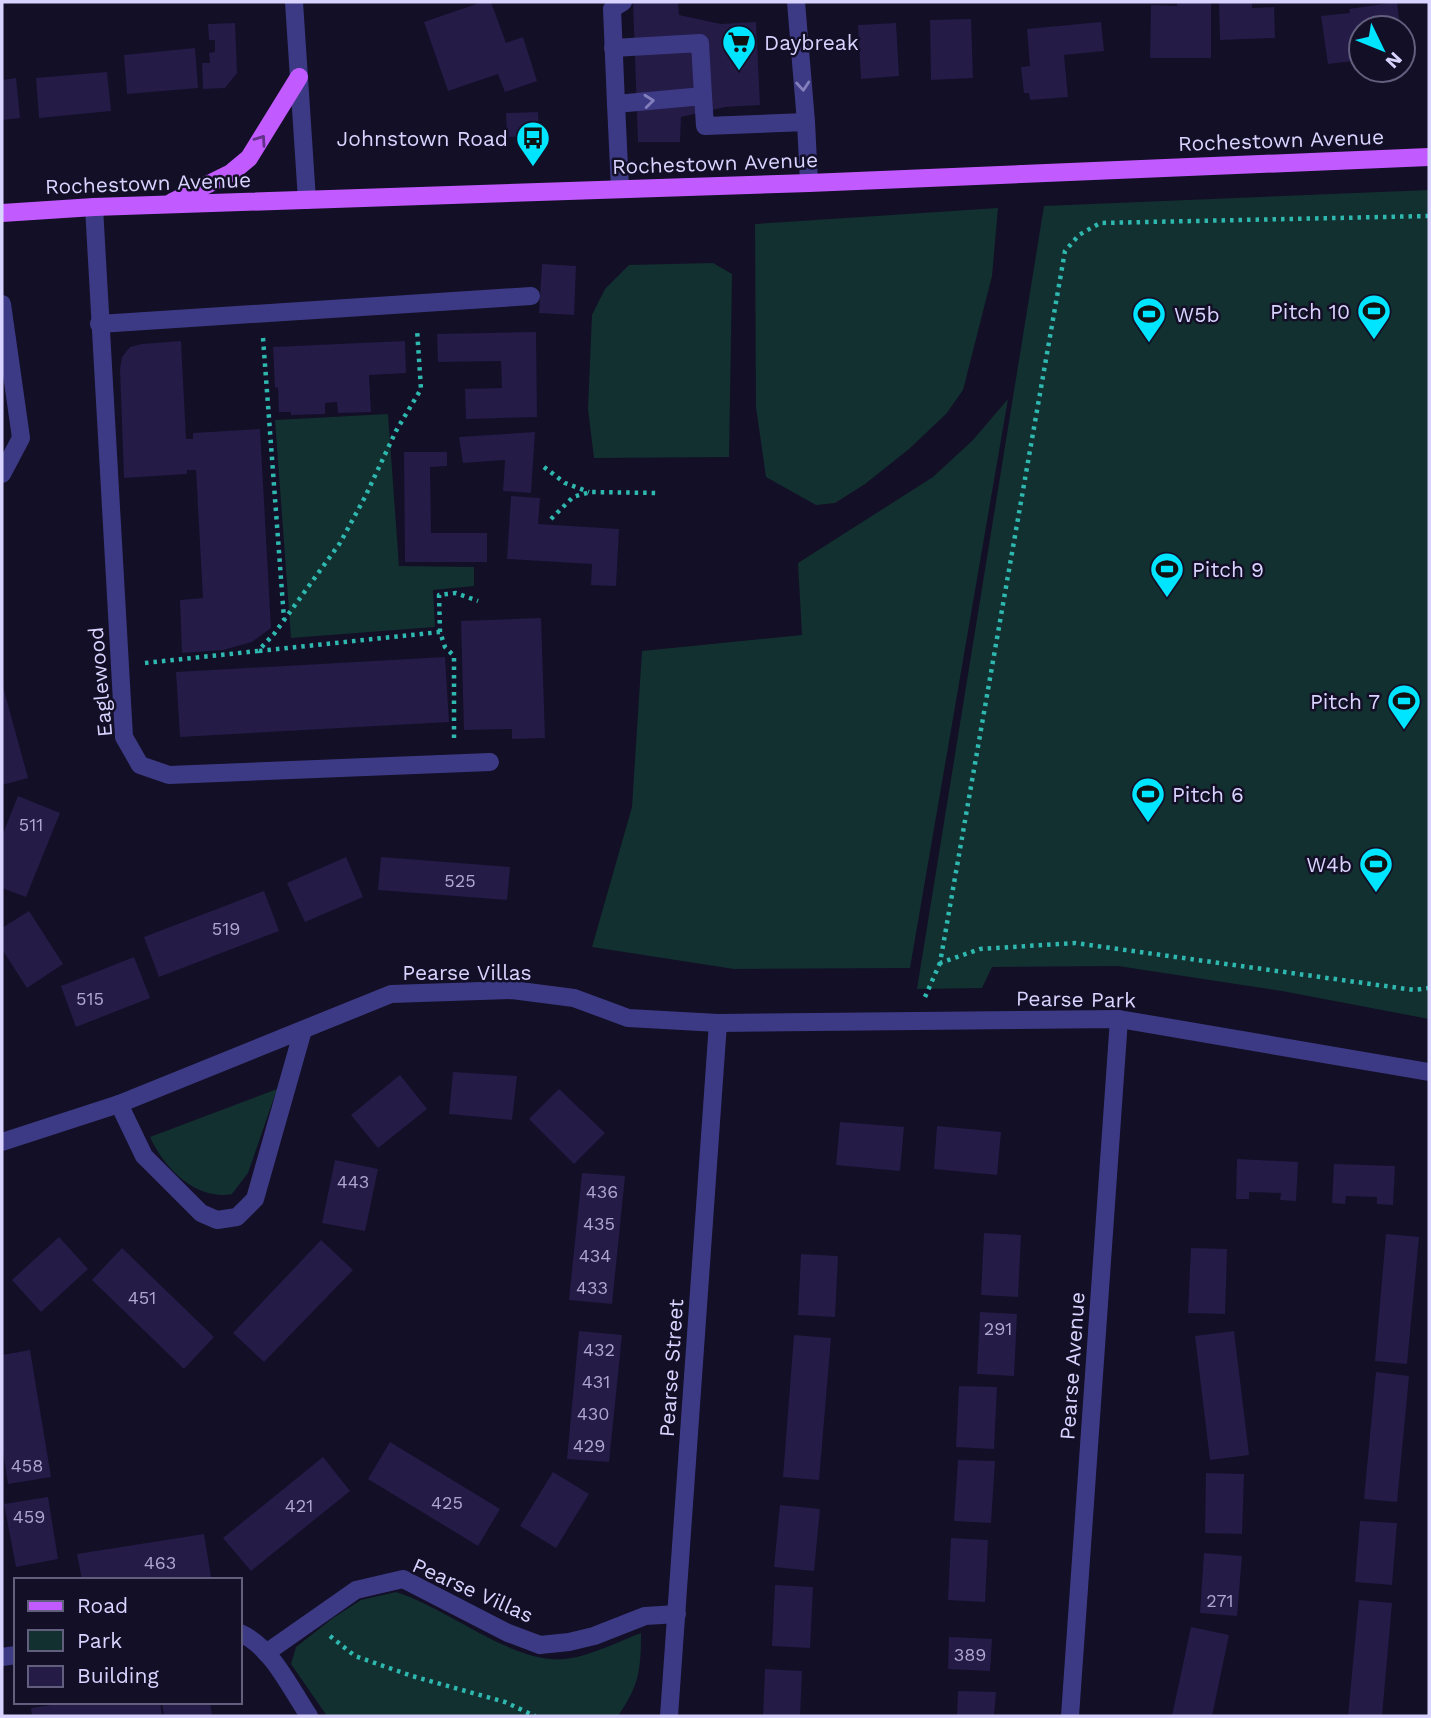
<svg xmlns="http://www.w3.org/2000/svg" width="1431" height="1718" font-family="'Work Sans',sans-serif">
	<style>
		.green { fill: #12302f }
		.building { fill: #241b47 }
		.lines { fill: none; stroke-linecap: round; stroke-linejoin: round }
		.path { stroke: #2fb8b0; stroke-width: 4.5; stroke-dasharray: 3.5 5; stroke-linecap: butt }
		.minor { stroke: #3d3a85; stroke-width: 18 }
		.major { stroke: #c25bff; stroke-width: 18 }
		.oneway { stroke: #837fbc }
		.oneway2 { stroke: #623188 }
		.labels { text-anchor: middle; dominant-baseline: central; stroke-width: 5; stroke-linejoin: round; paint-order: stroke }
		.number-label { font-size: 18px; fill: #aca6d1 }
		.poi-label { font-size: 21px; fill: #d9d4ff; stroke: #130f26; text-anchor: start }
		.street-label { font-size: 21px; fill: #d9d4ff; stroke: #130f26 }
	</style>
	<rect width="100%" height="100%" fill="#130f26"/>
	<!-- green -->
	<g class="green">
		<polygon points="1429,190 1429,1019 1282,991 1118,966 992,967 982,988 917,989 1044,206"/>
		<polygon points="998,208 992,276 963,390 946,414 909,449 865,484 835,503 816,505 766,477 756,407 755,224"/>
		<polygon points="713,263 732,274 729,457 594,458 588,409 592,315 605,289 629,265"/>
		<polygon points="1008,399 910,968 734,969 592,947 632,807 642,651 802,635 798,563 933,477 973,440"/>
		<polygon points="388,414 399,566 474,567 474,586 433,590 435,627 291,638 275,420"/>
		<path d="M277,1089l-29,84 -16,21c-36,7 -68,-26 -82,-57z"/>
		<path d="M396,1592c52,16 116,72 169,67 26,-3 52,-17 76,-26 0,37 -2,53 -23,83h-291l-36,-52 5,-17 37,-29 28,-18z"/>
	</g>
	<!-- building -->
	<g class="building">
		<polygon points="482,2 491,2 506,43 523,37 537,81 505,92 498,74 448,91 424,22"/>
		<polygon points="633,2 678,2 679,15 721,24 756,22 760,105 725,107 681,117 680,142 638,142"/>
		<polygon points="1177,2 1211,2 1211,58 1150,58 1151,5 1177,6"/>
		<polygon points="1219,2 1252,2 1252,8 1274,7 1275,38 1220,40"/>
		<polygon points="1397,2 1400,28 1361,28 1361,60 1328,64 1321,16 1350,13 1349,9"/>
		<polygon points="971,19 973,78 931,80 930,20"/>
		<polygon points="1101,22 1104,51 1064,55 1068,97 1030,100 1029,93 1024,93 1021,67 1030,66 1027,29"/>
		<polygon points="235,23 237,73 225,88 203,89 202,63 210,63 209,53 215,52 215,40 209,40 208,24"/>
		<polygon points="896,23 899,76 861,79 858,25"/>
		<polygon points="195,48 198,88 127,94 124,55"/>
		<polygon points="107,72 111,111 39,118 36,78"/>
		<polygon points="16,78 20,118 2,120 2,80"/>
		<polygon points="538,112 539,136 507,137 506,113"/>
		<polygon points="542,264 576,266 574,315 539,313"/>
		<polygon points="536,332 537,417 466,419 465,389 502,388 501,361 438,362 437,334"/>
		<polygon points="181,341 186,439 193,439 193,433 260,429 271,628 252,642 223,650 182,653 180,600 203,598 196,470 187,470 187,474 124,478 120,369 122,357 130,347 142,344"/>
		<polygon points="405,341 406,373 369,375 371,412 338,413 337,402 325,403 325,414 291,415 291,412 279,412 278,387 275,388 273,347"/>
		<polygon points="535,432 531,493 503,491 505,460 463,463 459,437"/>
		<polygon points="404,452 447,452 447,466 430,467 431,533 487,533 487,562 405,562"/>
		<polygon points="511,496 540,498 538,524 619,529 616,586 591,585 592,564 507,559"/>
		<polygon points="541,618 545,738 512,739 512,729 464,730 461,621"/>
		<polygon points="445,657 449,722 180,737 176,672"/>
		<polygon points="2,683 28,778 2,785"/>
		<polygon points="18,796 60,813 26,897 2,888 2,836"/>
		<polygon points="346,857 363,897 305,922 287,883"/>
		<polygon points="381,857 510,867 507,900 378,890"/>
		<polygon points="264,891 279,931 159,977 144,937"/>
		<polygon points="29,911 63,964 27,988 2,949 2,928"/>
		<polygon points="134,957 150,998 76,1027 61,986"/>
		<polygon points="453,1072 517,1076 512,1120 449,1114"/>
		<polygon points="400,1075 427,1109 378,1148 351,1115"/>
		<polygon points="559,1089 605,1133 574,1164 529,1119"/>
		<polygon points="840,1122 904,1127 900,1171 836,1165"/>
		<polygon points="937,1126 1001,1132 997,1175 934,1169"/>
		<polygon points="1237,1159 1298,1162 1296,1201 1280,1200 1281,1193 1249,1192 1249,1199 1236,1199"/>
		<polygon points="335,1160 378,1169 365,1231 322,1223"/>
		<polygon points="1334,1164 1395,1166 1393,1205 1377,1204 1377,1197 1346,1196 1345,1204 1332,1203"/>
		<polygon points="582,1173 625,1176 612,1304 569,1300"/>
		<polygon points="984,1233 1021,1235 1018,1297 981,1295"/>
		<polygon points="1386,1234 1419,1237 1407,1364 1375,1361"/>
		<polygon points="59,1237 88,1269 41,1312 12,1280"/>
		<polygon points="321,1240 353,1270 264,1362 233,1333"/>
		<polygon points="122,1248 214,1337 184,1369 92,1280"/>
		<polygon points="1191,1248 1227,1249 1225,1314 1188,1313"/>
		<polygon points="801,1254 838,1256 835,1317 798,1315"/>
		<polygon points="980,1312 1017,1314 1014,1376 977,1374"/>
		<polygon points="579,1331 622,1335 609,1462 567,1459"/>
		<polygon points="1234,1331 1249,1455 1210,1460 1195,1336"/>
		<polygon points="794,1335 831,1338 819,1480 783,1477"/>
		<polygon points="30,1350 51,1477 8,1484 2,1445 2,1355"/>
		<polygon points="1376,1372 1409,1376 1397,1502 1364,1499"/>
		<polygon points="959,1386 997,1387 994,1449 956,1447"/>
		<polygon points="390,1442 500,1509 478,1546 368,1479"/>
		<polygon points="323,1457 350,1491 251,1571 223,1538"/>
		<polygon points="958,1460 995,1461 991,1523 954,1521"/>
		<polygon points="553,1472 589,1494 556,1548 520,1526"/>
		<polygon points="1206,1473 1244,1474 1242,1534 1205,1533"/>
		<polygon points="48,1497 58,1559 16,1567 4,1504"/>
		<polygon points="780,1505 820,1509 814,1571 774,1567"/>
		<polygon points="1360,1521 1397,1523 1392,1585 1355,1582"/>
		<polygon points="204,1534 211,1577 193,1580 82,1580 77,1554"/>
		<polygon points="951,1538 988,1540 985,1602 948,1600"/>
		<polygon points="1204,1553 1242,1556 1237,1616 1200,1613"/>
		<polygon points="775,1585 813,1587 810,1648 772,1646"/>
		<polygon points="1359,1600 1392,1603 1382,1716 1348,1716"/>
		<polygon points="1191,1627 1229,1635 1212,1716 1172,1716"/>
		<polygon points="949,1637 992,1639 990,1671 948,1669"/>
		<polygon points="765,1669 802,1671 800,1716 763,1716"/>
		<polygon points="958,1691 996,1692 994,1716 957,1716"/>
		<polygon points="71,1702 160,1702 162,1716 32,1716 31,1708"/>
		<polygon points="162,1702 210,1702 212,1716 164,1716"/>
	</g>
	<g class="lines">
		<!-- path -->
		<g class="path">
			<polyline points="1429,216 1100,223 1079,235 1065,251 940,963 980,949 1075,943 1414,990 1429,988"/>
			<polyline points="263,338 284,619"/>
			<polyline points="544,467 565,483 589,492"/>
			<polyline points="551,519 573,497 590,492 656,493"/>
			<polyline points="440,632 439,595 456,593 478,601"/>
			<polyline points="259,651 440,632 445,647 454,656 454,738"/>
			<polyline points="145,663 258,651 274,634 340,543 365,497 396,431 421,389 417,329"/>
			<polyline points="925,997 940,963"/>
			<polyline points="330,1636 355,1656 412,1676 505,1702 535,1716"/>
		</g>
		<!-- minor -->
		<g class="minor">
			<polyline points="294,2 307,200"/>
			<polyline points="796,2 806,122"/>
			<polyline points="613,48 700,43 703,96"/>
			<polyline points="616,104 612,9 623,2"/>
			<polyline points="620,188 616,104 703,96 705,126 806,122 809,183"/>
			<polyline points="94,207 124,737 140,765 169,775 490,762"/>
			<polyline points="2,304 21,438 2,474"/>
			<polyline points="99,324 531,296"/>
			<polyline points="119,1104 144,1156 201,1213 217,1220 237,1217 255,1199 303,1030"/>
			<polyline points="2,1142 119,1104 391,994 512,990 574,998 628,1018 718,1023 1119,1019 1429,1072"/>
			<path d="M240,1633c32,14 50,55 69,83"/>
			<polyline points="266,1653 356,1590 403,1579 508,1633 540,1645 569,1642 594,1636 645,1616 677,1614"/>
			<polyline points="2,1657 16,1655"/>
			<polyline points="669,1716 718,1023"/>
			<polyline points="1070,1716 1119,1019"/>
		</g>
		<!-- major -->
		<g class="major">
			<polyline points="172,202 231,173 249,158 299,77"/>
			<polyline points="2,213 94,207 809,183 1429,157"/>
		</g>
	</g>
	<!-- one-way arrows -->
	<defs><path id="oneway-chevron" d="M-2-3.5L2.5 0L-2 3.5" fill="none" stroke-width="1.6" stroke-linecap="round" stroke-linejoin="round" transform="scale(1.75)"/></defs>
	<g class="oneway">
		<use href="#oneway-chevron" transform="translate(803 86) rotate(85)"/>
		<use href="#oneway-chevron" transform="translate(649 101) rotate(-6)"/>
	</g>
	<use class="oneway2" href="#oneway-chevron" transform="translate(261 140) rotate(-55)"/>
	<!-- icons -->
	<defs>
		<g id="supermarket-pin" transform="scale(1.75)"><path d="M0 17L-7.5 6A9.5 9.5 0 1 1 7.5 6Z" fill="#00e5ff" stroke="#130f26"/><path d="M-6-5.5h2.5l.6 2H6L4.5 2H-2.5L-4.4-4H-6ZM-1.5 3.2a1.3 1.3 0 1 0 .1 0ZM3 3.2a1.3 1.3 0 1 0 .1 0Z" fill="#111"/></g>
		<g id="bus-pin" transform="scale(1.75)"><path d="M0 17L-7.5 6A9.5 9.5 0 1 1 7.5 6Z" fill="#00e5ff" stroke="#130f26"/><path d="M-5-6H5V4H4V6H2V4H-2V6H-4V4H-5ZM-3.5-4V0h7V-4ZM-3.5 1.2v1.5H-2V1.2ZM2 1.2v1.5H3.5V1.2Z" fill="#111"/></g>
		<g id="stadium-pin" transform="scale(1.75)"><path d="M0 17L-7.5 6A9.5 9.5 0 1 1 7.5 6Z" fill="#00e5ff" stroke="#130f26"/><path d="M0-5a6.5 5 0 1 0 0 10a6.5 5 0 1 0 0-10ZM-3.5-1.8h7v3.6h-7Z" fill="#111"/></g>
	</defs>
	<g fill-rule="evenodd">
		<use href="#supermarket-pin" x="739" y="42"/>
		<use href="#bus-pin" x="533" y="138"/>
		<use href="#stadium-pin" x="1374" y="311"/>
		<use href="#stadium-pin" x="1149" y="314"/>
		<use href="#stadium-pin" x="1167" y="569"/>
		<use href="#stadium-pin" x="1404" y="701"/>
		<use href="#stadium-pin" x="1148" y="794"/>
		<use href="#stadium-pin" x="1376" y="864"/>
	</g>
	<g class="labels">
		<!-- number labels -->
		<g class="number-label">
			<text x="31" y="824">511</text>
			<text x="460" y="880">525</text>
			<text x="226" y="928">519</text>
			<text x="90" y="998">515</text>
			<text x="353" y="1181">443</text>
			<text x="602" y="1191">436</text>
			<text x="599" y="1223">435</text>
			<text x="595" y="1255">434</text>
			<text x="592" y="1287">433</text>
			<text x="142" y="1297">451</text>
			<text x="998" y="1328">291</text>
			<text x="599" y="1349">432</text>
			<text x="596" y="1381">431</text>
			<text x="593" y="1413">430</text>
			<text x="589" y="1445">429</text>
			<text x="27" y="1465">458</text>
			<text x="447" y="1502">425</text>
			<text x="299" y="1505">421</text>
			<text x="29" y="1516">459</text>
			<text x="160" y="1562">463</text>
			<text x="1220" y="1600">271</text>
			<text x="970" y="1654">389</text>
		</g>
		<!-- poi labels -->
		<g class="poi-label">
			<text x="764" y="42">Daybreak</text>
			<text x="508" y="138" text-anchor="end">Johnstown Road</text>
			<text x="1350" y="311" text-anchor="end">Pitch 10</text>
			<text x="1174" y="314">W5b</text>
			<text x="1192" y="569">Pitch 9</text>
			<text x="1380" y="701" text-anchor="end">Pitch 7</text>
			<text x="1172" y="794">Pitch 6</text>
			<text x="1352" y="864" text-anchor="end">W4b</text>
		</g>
		<!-- street labels -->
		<g class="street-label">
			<text transform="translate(1281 140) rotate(-2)">Rochestown Avenue</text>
			<text transform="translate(715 163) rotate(-2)">Rochestown Avenue</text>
			<text transform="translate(148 183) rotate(-2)">Rochestown Avenue</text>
			<text transform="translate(100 682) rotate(-95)">Eaglewood</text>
			<text x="467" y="972">Pearse Villas</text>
			<text transform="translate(1076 999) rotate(1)">Pearse Park</text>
			<text transform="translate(1072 1366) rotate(-86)">Pearse Avenue</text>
			<text transform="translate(671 1368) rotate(-86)">Pearse Street</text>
			<text transform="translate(473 1590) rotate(24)">Pearse Villas</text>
		</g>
	</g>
	<!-- border -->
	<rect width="1431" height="1718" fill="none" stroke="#d9d4ff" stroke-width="7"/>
	<!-- legend -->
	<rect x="14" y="1578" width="228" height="126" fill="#130f26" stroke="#625e7d" stroke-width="2"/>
	<rect x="28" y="1601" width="35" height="10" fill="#c25bff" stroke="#625e7d" stroke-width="2"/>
	<text x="77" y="1613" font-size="21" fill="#d9d4ff">Road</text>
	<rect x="28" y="1630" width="35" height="21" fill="#12302f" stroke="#625e7d" stroke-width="2"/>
	<text x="77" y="1648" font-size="21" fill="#d9d4ff">Park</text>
	<rect x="28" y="1666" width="35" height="21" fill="#241b47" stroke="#625e7d" stroke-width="2"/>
	<text x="77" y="1683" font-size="21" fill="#d9d4ff">Building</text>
	<!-- north arrow -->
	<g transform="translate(1382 49) rotate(133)"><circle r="33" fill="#130f26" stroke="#625e7d" stroke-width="2"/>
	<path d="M0-5L12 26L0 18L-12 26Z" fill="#00e5ff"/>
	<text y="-10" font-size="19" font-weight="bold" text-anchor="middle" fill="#d9d4ff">N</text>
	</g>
</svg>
